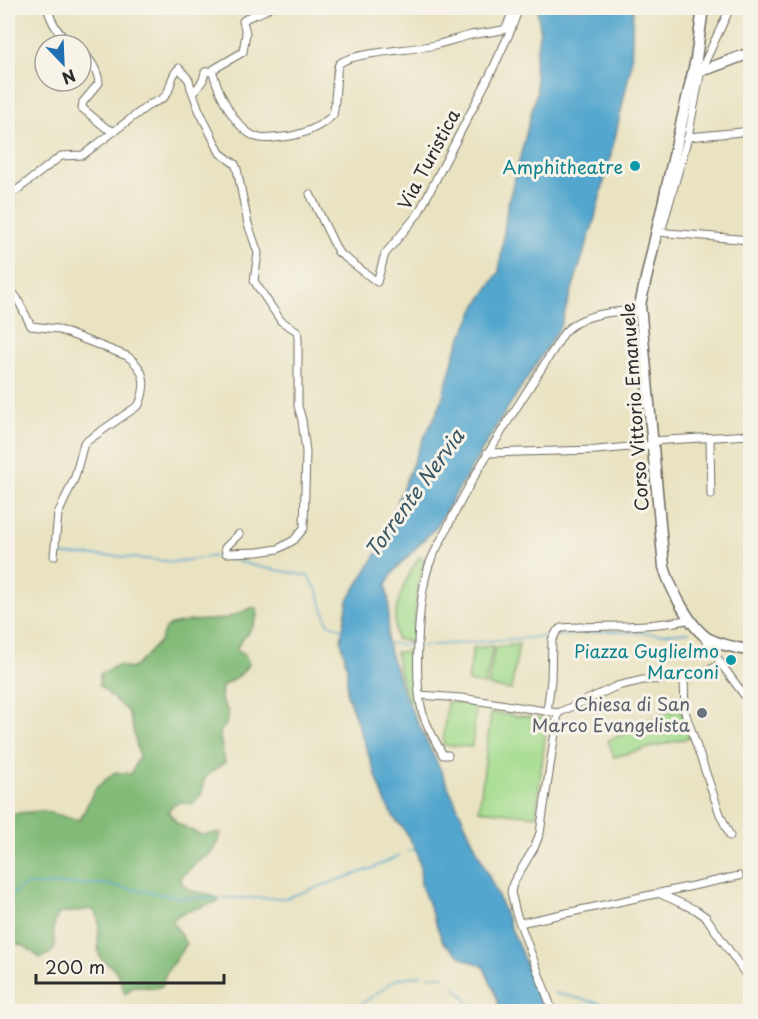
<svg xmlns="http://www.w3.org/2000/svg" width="758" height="1019" font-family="'Playpen Sans',sans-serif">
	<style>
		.green { fill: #a4dc8e; stroke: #68845c; stroke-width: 1.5 }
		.forest { fill: #83bc79; stroke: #577452; stroke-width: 1.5 }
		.water { fill: #53a6ce; stroke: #3f687c; stroke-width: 1.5 }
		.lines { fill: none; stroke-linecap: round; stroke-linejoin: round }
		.stream { stroke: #53a6ce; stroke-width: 1.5 }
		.minor-casing { stroke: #6e6b60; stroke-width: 9 }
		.secondary-casing { stroke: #6e6b60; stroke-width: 13 }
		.minor { stroke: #fff; stroke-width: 7 }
		.secondary { stroke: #fff; stroke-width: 10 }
		.culture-dot { fill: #0f9aa8; stroke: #f7f3e8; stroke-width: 2 }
		.worship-dot { fill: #6b7280; stroke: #f7f3e8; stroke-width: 2 }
		.labels { text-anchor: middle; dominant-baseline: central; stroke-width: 6; stroke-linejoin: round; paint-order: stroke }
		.street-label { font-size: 18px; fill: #2b2b2b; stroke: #f7f3e8 }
		.culture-label { font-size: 18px; fill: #0d838f; stroke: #f7f3e8; text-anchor: end }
		.worship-label { font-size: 18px; fill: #5b616d; stroke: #f7f3e8; text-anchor: end }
		.water-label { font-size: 20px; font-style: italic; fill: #395664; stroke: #f7f3e8 }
	</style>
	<rect width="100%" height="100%" fill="#f7f3e8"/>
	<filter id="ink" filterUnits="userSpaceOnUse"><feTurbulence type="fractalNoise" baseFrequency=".0167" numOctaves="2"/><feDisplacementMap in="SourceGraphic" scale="12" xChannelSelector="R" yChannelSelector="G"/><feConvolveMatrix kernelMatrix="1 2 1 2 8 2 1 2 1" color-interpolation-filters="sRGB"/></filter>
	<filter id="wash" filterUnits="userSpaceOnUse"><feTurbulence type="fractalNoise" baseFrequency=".008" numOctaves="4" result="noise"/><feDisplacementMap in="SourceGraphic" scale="24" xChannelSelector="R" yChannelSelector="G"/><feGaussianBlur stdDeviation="1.35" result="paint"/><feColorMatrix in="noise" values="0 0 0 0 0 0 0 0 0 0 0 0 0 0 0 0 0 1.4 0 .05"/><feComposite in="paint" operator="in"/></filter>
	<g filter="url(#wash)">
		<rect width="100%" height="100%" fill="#e9e3c2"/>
		<!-- green -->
		<g class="green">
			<path d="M419,557l6,3 -7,30 -6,52 -16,-3c-5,-30 8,-57 23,-82z"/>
			<polygon points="519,644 511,690 488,686 495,647"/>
			<polygon points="493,646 485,685 468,682 473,648"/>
			<path d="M396,652h16l3,49 -6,1c-7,-17 -11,-32 -13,-50z"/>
			<polygon points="447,702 476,704 472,747 443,745"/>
			<polygon points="680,708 691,737 614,757 608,740 625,734 624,729"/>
			<polygon points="491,713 547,719 536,816 479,810"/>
		</g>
		<!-- forest -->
		<path class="forest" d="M251,608h6c3,16 -14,28 -21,41l10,8 3,7 -9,11 -18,11 -1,14 7,12 -2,13 -5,5 -1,7 5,25 -17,13 -4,5 -2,14 -10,10c-10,-4 -18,-1 -24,7l9,12 23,12 21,-2 -5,13 -10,12 -3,-1 -23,21c8,22 27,9 40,23l-38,12 -10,7 14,24 -20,29 -4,13 -7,2 -21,-2 -9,8c-3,-8 -4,-16 -9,-23 -5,-7 -14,-8 -17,-16 -4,-16 6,-34 -7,-46l-34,5 -5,14 2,19 -4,6 -11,5c-11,-9 -18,-16 -32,-15v-129l33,-3 39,9 15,-31 20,-17 16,2 8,-18 -7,-32 -4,-12 -29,-27 1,-11 18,-9 12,4 6,-3 24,-25 5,-12 6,-4 20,-4 34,-2z"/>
		<!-- water -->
		<polygon class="water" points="537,8 633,8 631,66 615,138 594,221 560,327 500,420 436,527 395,570 386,585 389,604 387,643 403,692 442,773 497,894 545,1011 501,1012 494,990 483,966 463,958 443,942 421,885 420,865 416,850 403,828 394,818 385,801 347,694 347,667 341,640 348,600 384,542 400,495 419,448 440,406 456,349 477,305 499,272 507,208 537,91 534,67 540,28"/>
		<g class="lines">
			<!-- stream -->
			<g class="stream">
				<polyline points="60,555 115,556 174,562 216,556 255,566 308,576 317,590 328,623 344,630"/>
				<polyline points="556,636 608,631 662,634 689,632"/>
				<polyline points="386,643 414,646"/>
				<polyline points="422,646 552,636"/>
				<polyline points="407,851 415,850"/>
				<polyline points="8,897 26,885 102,884 184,898 286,898 373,868 400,855"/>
				<polyline points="429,976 444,976"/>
				<polyline points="455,986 470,1004 499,1012"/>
				<polyline points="554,993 639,1012"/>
				<polyline points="350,1012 397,979 422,975"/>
			</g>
		</g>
	</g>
	<g filter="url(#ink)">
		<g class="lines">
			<!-- minor casing -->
			<g class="minor-casing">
				<g id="minor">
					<path d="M47,8c5,15 12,29 27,37"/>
					<path d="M81,50c9,8 17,21 18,33l-16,19 -1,6 24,20 8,3"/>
					<path d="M214,69l29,-17 3,-19 -3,-12c7,-7 17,-6 25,-13"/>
					<polyline points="191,88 199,110 220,153 235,164 237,169 248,224 258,253 254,281 281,321 297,331 298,337 298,406 302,420 306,452 304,528 294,540 278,549 258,552 226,553 225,548 239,534"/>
					<polyline points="688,137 742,132 750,128"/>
					<path d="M8,191l5,1 4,-2 44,-34 22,-1 67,-51c28,-8 14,-22 29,-36l10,12 2,8 5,2 7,-10 2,-8 3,-1 5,2c6,20 23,60 47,65 7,2 17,-1 23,-1 20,-2 36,-9 50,-22 3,-10 3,-48 6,-51 12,-12 76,-14 96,-19 12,-3 24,-7 36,-10 10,-2 21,-3 32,-5l3,-2 8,-20"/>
					<polyline points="310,194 338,252 377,282 385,254 418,214 490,75 510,32 519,8"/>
					<polyline points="663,225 688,137 701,70 730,8"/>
					<polyline points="657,232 750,240"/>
					<path d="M8,287l9,11 14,28 26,3 70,27c19,13 20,29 12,49l-55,38 -9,34 -17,37 -4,42"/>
					<polyline points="710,438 711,495"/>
					<polyline points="651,441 750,435"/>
					<polyline points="487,453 597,450 652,445"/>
					<polyline points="704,638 724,668 750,703"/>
					<polyline points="684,679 685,712 720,814 730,836"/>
					<polyline points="420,695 461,698 558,713 617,686 643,680 684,679 721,665"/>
					<path d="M547,712l4,-32 1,-40 5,-9 4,-3c41,-3 91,0 130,-9"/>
					<path d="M448,755h-5c-7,-13 -15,-26 -20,-41 -10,-33 -5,-116 6,-149 5,-14 14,-27 20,-41 33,-67 76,-128 115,-191 17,-20 52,-22 77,-23"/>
					<polyline points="658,893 696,910 706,917 746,975 750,993"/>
					<polyline points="520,923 739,876"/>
					<polyline points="553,1012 516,913 511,892 513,883 534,848 540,833 558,713"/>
				</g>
			</g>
			<!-- secondary casing -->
			<g class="secondary-casing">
				<g id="secondary">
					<path d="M703,8l-7,51 -56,246 24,262c6,20 26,61 45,72 13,7 28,8 41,12"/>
					<polyline points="693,71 710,68 750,53"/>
				</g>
			</g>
			<!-- minor -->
			<use href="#minor" class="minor"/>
			<!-- secondary -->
			<use href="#secondary" class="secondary"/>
		</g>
	</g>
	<!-- markers -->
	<g class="culture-dot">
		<circle cx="635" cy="166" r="6"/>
		<circle cx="731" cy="660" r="6"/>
	</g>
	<circle class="worship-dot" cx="702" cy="713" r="6"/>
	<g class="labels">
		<!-- street labels -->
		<g class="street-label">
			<text transform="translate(428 159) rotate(-62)">Via Turistica</text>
			<text transform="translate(634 407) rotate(-94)">Corso Vittorio Emanuele</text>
		</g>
		<!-- culture labels -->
		<g class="culture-label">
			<text x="623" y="166">Amphitheatre</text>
			<text x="719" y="650">Piazza Guglielmo<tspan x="719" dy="21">Marconi</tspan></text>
		</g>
		<!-- worship labels -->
		<g class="worship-label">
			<text x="690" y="703">Chiesa di San<tspan x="690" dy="21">Marco Evangelista</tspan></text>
		</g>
		<!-- water labels -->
		<g class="water-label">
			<text transform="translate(414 493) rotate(-54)">Torrente Nervia</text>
		</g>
	</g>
	<!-- margin -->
	<rect width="758" height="1019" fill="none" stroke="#f7f3e8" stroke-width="30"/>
	<!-- north arrow -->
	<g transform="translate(63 63) rotate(157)"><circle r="28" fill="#f7f3e8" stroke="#a5a39c" stroke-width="1.5"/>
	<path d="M0-4.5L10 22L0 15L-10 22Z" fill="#1f6fb2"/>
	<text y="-9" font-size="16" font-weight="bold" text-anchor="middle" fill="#2b2b2b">N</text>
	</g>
	<!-- scale -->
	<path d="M36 974v9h188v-9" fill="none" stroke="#2b2b2b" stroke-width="3"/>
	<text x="45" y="974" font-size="18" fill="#2b2b2b" stroke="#f7f3e8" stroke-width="4.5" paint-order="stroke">200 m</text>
</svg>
